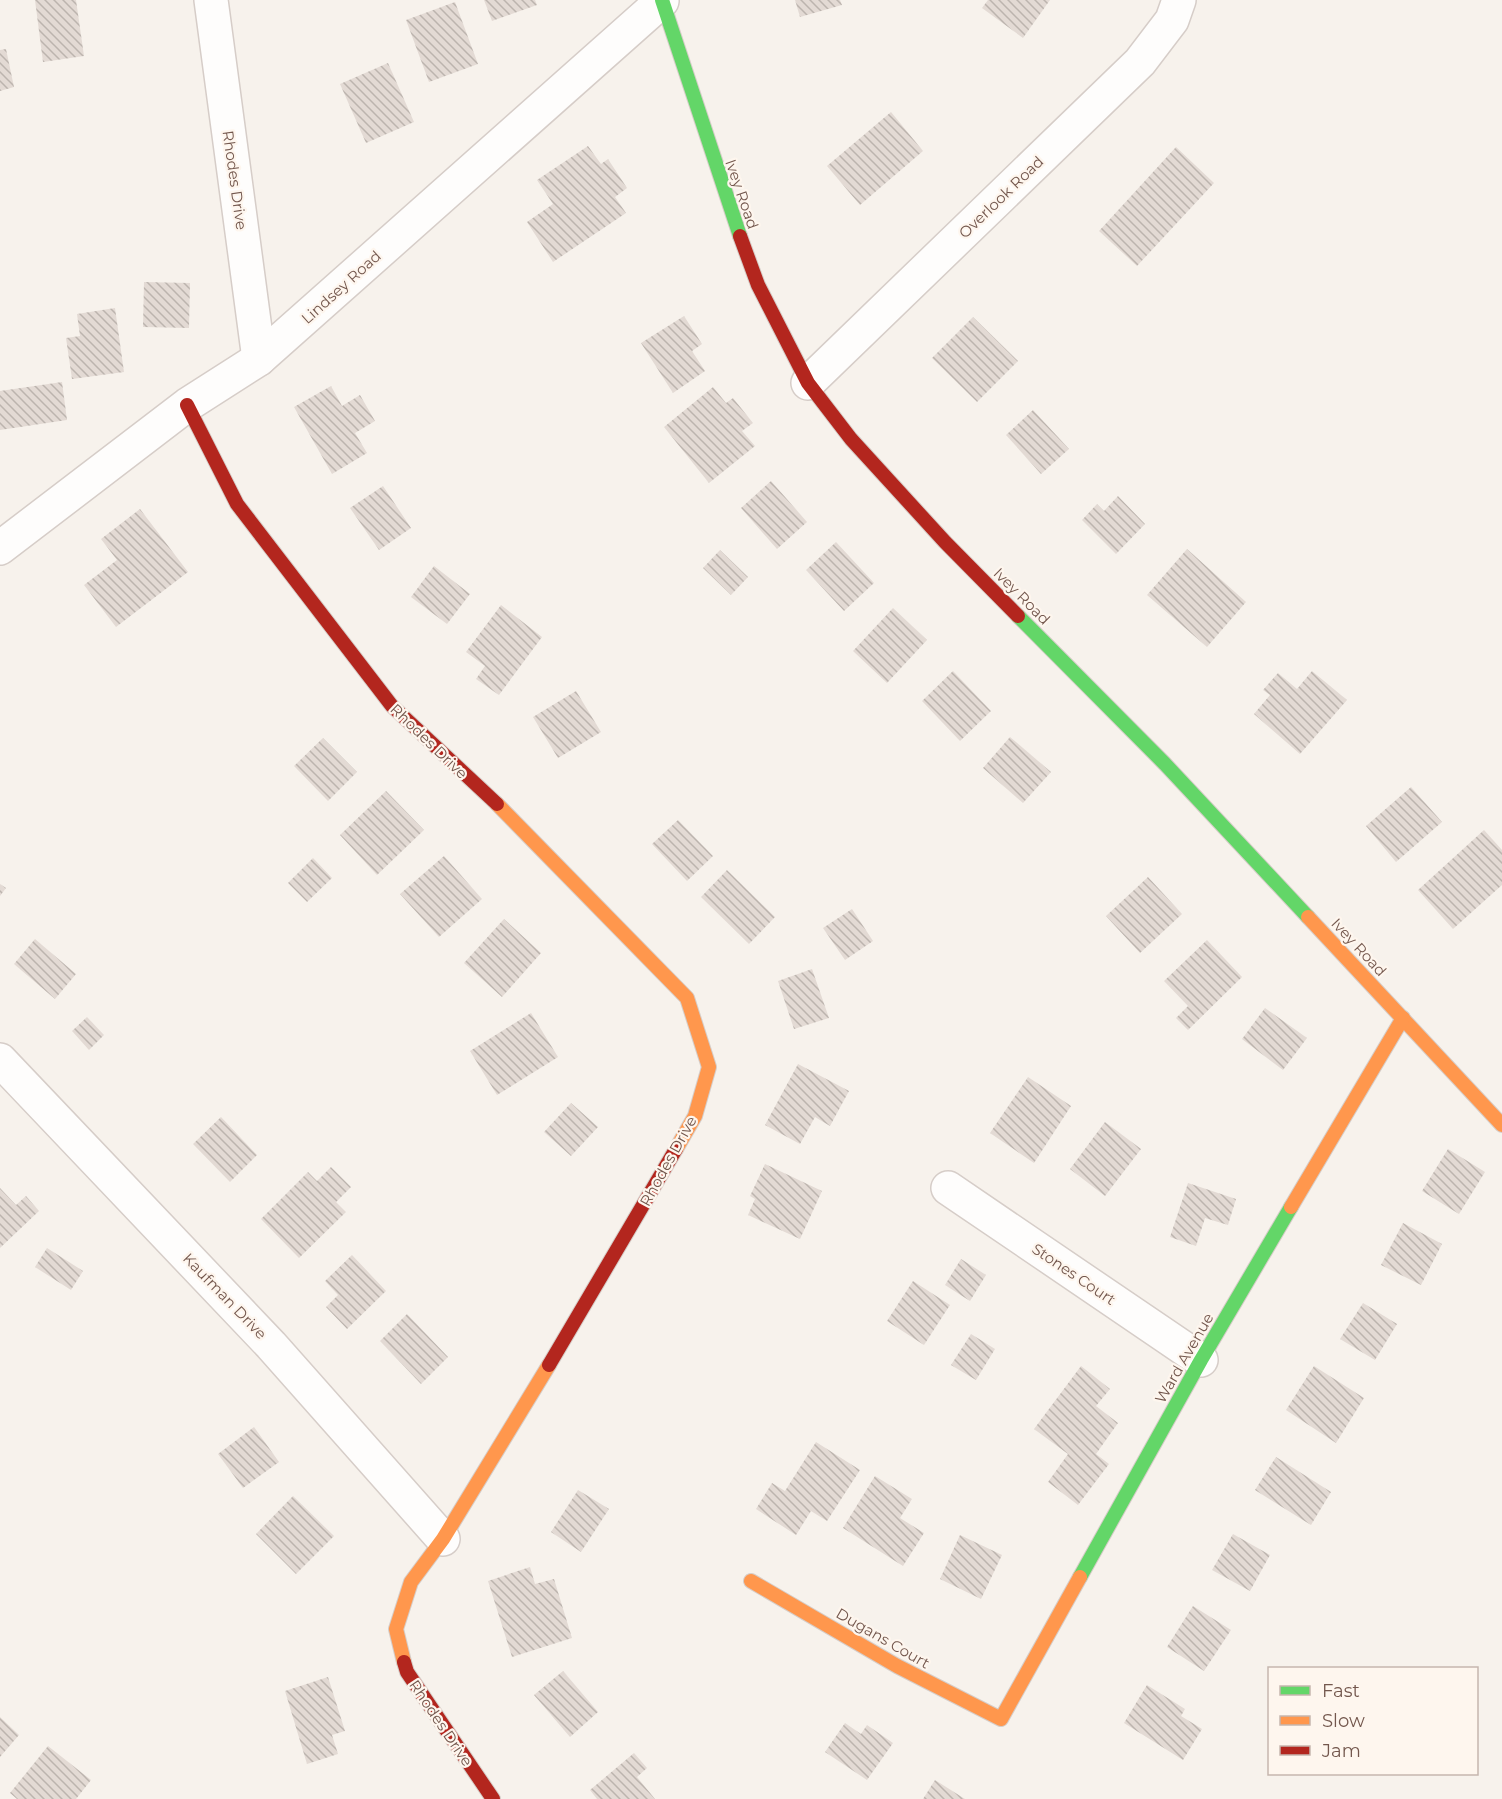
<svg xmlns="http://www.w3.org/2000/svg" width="1502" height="1799" font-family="Montserrat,sans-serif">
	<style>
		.building { fill: url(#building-back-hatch) }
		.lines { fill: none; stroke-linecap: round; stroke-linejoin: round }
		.street-casing { stroke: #d6cdc8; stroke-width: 36 }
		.fast-casing { stroke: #d6cdc8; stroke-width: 16 }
		.slow-casing { stroke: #d6cdc8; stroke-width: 16 }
		.jam-casing { stroke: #d6cdc8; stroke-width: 16 }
		.street { stroke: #fefdfc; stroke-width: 33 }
		.fast { stroke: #63d668; stroke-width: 14 }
		.slow { stroke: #ff974d; stroke-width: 14 }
		.jam { stroke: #b3261e; stroke-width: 14 }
		.labels { text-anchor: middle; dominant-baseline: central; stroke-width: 4.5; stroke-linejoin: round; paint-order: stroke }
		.street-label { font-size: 15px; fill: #73574d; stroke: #fef6ee }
	</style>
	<defs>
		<pattern id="building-back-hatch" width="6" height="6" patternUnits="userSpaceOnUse" patternTransform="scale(1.5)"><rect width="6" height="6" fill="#e3dad4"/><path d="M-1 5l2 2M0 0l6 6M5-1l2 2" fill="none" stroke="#bcb4ae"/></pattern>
	</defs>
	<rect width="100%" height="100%" fill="#f7f2ec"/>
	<!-- building -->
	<g class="building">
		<polygon points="35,0 76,0 84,56 43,62"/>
		<polygon points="484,0 535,0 537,5 492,21"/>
		<polygon points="795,0 840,0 842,5 800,17"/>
		<polygon points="988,0 1050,0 1023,38 982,8"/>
		<polygon points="455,2 478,64 429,82 406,20"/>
		<polygon points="6,49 14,87 0,91 0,50"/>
		<polygon points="388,63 414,122 366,143 340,84"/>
		<polygon points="891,112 923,151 860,205 827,166"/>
		<polygon points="588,146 601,164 608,159 627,188 615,197 626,213 553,262 527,222 553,204 537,180"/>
		<polygon points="1176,147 1214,183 1137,266 1099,231"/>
		<polygon points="144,282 190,283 189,328 143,327"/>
		<polygon points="115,308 124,372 72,379 66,338 80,336 77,314"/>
		<polygon points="684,316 702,344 692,351 705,371 673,393 641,343"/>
		<polygon points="973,317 1018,361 977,402 932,358"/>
		<polygon points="62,382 67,420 0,430 0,391"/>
		<polygon points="331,386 342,406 360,395 375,421 355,433 367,453 332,474 294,407"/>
		<polygon points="713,387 726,403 733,398 753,423 742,431 755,446 709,483 664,427"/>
		<polygon points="1033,410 1069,449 1041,474 1006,435"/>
		<polygon points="771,481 807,522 777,549 741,508"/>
		<polygon points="383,486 411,528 379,550 350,508"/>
		<polygon points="1118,496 1145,524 1116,554 1082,520 1097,504 1104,511"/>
		<polygon points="140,509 188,572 116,627 84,585 117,560 101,539"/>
		<polygon points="836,542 874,583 844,611 806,570"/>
		<polygon points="1187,549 1246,602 1207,647 1147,595"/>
		<polygon points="720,550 748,577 731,595 703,568"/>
		<polygon points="434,566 470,594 447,624 411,597"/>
		<polygon points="501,605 542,637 499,695 476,679 485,666 466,652"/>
		<polygon points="893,608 927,640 887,683 853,651"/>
		<polygon points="953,671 991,711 960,741 922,701"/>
		<polygon points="1312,671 1347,700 1300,754 1254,714 1270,695 1263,690 1278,673 1297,689"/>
		<polygon points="576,691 601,732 558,758 533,717"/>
		<polygon points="1010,737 1051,772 1023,803 983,768"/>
		<polygon points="323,738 357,772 328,801 294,766"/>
		<polygon points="1411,787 1442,822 1396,862 1366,826"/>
		<polygon points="386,791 424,830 377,875 340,835"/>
		<polygon points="678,820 713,856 687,881 652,844"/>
		<polygon points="1484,830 1502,850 1502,885 1453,929 1418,890"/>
		<polygon points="444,856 482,899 439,937 400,894"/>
		<polygon points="313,858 332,878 307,902 288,883"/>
		<polygon points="727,870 775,917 749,944 701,897"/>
		<polygon points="1148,877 1182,914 1140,953 1106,916"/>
		<polygon points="0,884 6,888 0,896"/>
		<polygon points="852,909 873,941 845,960 823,928"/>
		<polygon points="504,919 541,953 502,997 464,963"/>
		<polygon points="35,939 76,974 55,999 14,964"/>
		<polygon points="1207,940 1242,977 1188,1030 1176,1018 1188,1006 1164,981"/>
		<polygon points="812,969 829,1018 794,1029 778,981"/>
		<polygon points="1265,1008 1307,1038 1283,1070 1242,1039"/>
		<polygon points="531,1013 558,1057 497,1095 470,1051"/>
		<polygon points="87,1017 104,1035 89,1050 72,1031"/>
		<polygon points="798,1064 849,1091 830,1126 815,1117 800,1144 765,1125"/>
		<polygon points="1028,1077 1071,1106 1034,1163 990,1133"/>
		<polygon points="571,1103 598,1127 571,1156 544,1132"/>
		<polygon points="221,1117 257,1155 230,1182 193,1144"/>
		<polygon points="1105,1122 1141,1149 1105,1196 1070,1169"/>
		<polygon points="1448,1149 1485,1172 1459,1214 1422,1191"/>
		<polygon points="765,1164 822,1191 800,1239 748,1215 755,1199 750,1196"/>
		<polygon points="331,1167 351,1187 336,1202 346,1212 299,1258 261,1219 308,1172 317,1181"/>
		<polygon points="1188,1183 1236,1199 1228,1225 1205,1218 1196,1246 1170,1237"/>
		<polygon points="0,1188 16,1205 26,1196 39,1211 0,1248"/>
		<polygon points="1403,1223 1442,1244 1421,1285 1381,1265"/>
		<polygon points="47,1248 83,1271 71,1290 35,1267"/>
		<polygon points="352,1255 386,1291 347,1329 326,1307 338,1295 325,1281"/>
		<polygon points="961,1259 986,1275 970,1301 945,1285"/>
		<polygon points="913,1281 950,1305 924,1345 887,1321"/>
		<polygon points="1363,1303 1397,1324 1375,1360 1340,1339"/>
		<polygon points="407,1314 448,1357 421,1384 380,1341"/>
		<polygon points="971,1334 995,1349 976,1380 951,1365"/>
		<polygon points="1081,1366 1110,1389 1096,1406 1118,1423 1096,1454 1109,1464 1078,1505 1048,1482 1068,1454 1034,1429"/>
		<polygon points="1314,1366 1364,1398 1336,1443 1286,1410"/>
		<polygon points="254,1427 279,1462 243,1488 218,1454"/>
		<polygon points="816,1442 860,1470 827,1521 811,1511 796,1535 756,1509 772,1483 785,1491"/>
		<polygon points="1276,1457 1331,1492 1311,1525 1255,1490"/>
		<polygon points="875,1476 912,1499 900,1518 924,1533 903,1566 843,1528"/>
		<polygon points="578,1490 609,1509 581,1552 551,1532"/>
		<polygon points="293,1496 334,1536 296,1574 256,1534"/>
		<polygon points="1233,1534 1270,1555 1250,1591 1212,1570"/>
		<polygon points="960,1535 1002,1555 981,1599 940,1579"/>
		<polygon points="530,1567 535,1584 554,1579 572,1638 512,1657 488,1581"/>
		<polygon points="1193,1606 1231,1630 1204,1671 1167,1647"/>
		<polygon points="563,1671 598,1712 570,1737 534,1695"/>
		<polygon points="328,1677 345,1731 332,1735 338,1754 307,1764 285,1691"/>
		<polygon points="1147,1685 1185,1709 1181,1716 1202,1729 1183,1760 1124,1723"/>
		<polygon points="0,1717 19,1735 0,1757"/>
		<polygon points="845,1723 861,1734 867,1725 893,1743 867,1780 825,1752"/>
		<polygon points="48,1746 91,1780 76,1799 17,1799 10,1793"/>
		<polygon points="634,1753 647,1768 637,1777 655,1799 597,1799 590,1790"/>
		<polygon points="935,1780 965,1799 923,1799"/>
	</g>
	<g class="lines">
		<!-- street casing -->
		<g class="street-casing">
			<g id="street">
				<polyline points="211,0 259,359"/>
				<polyline points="808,383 1140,62 1172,20 1179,0"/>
				<polyline points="0,548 187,405 259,359 662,1"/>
				<polyline points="0,1060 271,1345 443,1539"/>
				<polyline points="948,1188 1201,1360"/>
			</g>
		</g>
		<!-- fast casing -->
		<g class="fast-casing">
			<g id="fast">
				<polyline points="662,0 740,236"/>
				<polyline points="1018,616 1165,764 1308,917"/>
				<polyline points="1080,1577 1201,1360 1291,1207"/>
			</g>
		</g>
		<!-- slow casing -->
		<g class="slow-casing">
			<g id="slow">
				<polyline points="497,804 687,998 709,1067 695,1116 676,1149"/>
				<polyline points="1308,917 1502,1125"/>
				<polyline points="1291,1207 1403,1018"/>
				<polyline points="751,1581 897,1666 1001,1719 1080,1577"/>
				<polyline points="404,1662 396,1629 411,1582 443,1539 549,1365"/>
			</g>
		</g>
		<!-- jam casing -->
		<g class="jam-casing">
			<g id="jam">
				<polyline points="740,236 758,285 808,383 851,439 945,542 1018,616"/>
				<polyline points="187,405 237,504 392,706 497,804"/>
				<polyline points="549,1365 676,1149"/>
				<polyline points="404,1662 407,1672 493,1799"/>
			</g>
		</g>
		<!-- street -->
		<use href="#street" class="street"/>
		<!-- fast -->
		<use href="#fast" class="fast"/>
		<!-- slow -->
		<use href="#slow" class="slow"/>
		<!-- jam -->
		<use href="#jam" class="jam"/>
	</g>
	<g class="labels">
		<!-- street labels -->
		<g class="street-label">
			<text transform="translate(235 180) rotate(82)">Rhodes Drive</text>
			<text transform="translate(742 194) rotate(71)">Ivey Road</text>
			<text transform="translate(1001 197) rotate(-44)">Overlook Road</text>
			<text transform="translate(341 287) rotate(-42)">Lindsey Road</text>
			<text transform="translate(1022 596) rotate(45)">Ivey Road</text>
			<text transform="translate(429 741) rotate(44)">Rhodes Drive</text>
			<text transform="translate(1359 947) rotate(47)">Ivey Road</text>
			<text transform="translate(668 1161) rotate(-61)">Rhodes Drive</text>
			<text transform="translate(1074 1274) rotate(34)">Stones Court</text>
			<text transform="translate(225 1296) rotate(46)">Kaufman Drive</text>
			<text transform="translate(1184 1358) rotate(-60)">Ward Avenue</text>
			<text transform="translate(883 1638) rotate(30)">Dugans Court</text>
			<text transform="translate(441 1723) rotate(56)">Rhodes Drive</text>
		</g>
	</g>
	<!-- legend -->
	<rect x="1268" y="1667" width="210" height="108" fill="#fef6ee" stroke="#c6b6ae" stroke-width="1.5"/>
	<rect x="1280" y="1686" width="30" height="9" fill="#63d668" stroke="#c6b6ae" stroke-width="1.5"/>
	<text x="1322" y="1697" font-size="18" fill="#73574d">Fast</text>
	<rect x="1280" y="1716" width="30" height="9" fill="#ff974d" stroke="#c6b6ae" stroke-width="1.5"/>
	<text x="1322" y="1727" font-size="18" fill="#73574d">Slow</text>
	<rect x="1280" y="1746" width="30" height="9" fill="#b3261e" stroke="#c6b6ae" stroke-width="1.5"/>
	<text x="1322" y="1757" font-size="18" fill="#73574d">Jam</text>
</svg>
